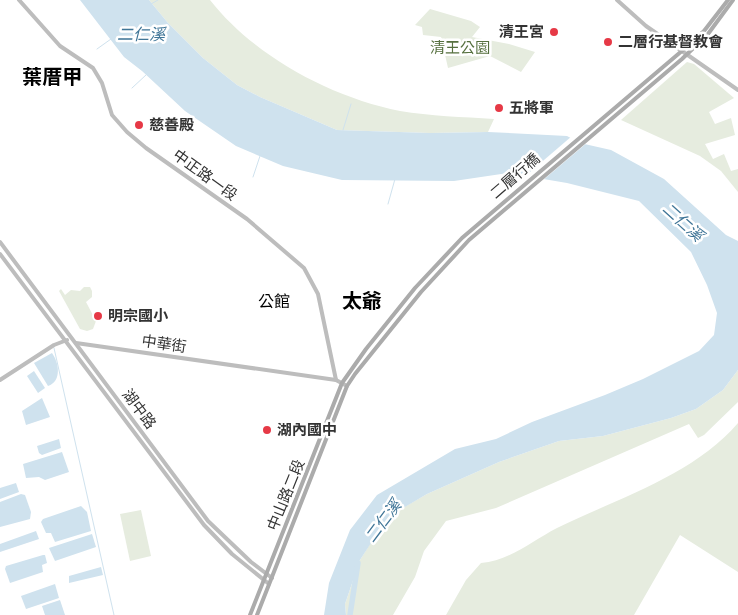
<svg xmlns="http://www.w3.org/2000/svg" width="738" height="615" font-family="Figtree,'Noto Sans TC',sans-serif">
	<style>
		.green { fill: #e6ecdf }
		.water { fill: #cfe2ee }
		.pier { fill: #fff }
		.lines { fill: none; stroke-linecap: round; stroke-linejoin: round }
		.stream { stroke: #cfe2ee; stroke-width: 1 }
		.river { stroke: #cfe2ee; stroke-width: 5.5 }
		.secondary { stroke: #bdbdbd; stroke-width: 4 }
		.primary { stroke: #ababab; stroke-width: 4 }
		.poi-dot { fill: #e63946; stroke: #fff; stroke-width: 2 }
		.labels { text-anchor: middle; dominant-baseline: central; stroke-width: 5; stroke-linejoin: round; paint-order: stroke }
		.poi-label { font-size: 15px; font-weight: bold; fill: #333; stroke: #fff; text-anchor: start }
		.park-label { font-size: 15px; fill: #56703f; stroke: #fff }
		.street-label { font-size: 15px; fill: #333; stroke: #fff }
		.water-label { font-size: 16px; font-style: italic; fill: #3f7597; stroke: #fff }
		.neighbourhood-label { font-size: 16px; fill: #000; stroke: #fff }
		.district-label { font-size: 20px; font-weight: bold; fill: #000; stroke: #fff }
	</style>
	<rect width="100%" height="100%" fill="#fff"/>
	<!-- green -->
	<g class="green">
		<path d="M149,0h61c44,56 120,97 190,111 30,5 63,6 94,8l-6,13 -58,1 -93,-3 -77,-33 -23,-12 -34,-27 -35,-35z"/>
		<polygon points="430,9 471,21 480,27 472,37 509,44 535,52 521,72 490,56 448,68 441,37 423,35 422,27 415,25"/>
		<polygon points="687,62 694,64 734,98 709,112 715,124 731,118 735,135 705,144 713,159 724,154 731,171 738,169 738,192 721,171 700,156 621,120"/>
		<polygon points="84,287 90,287 92,291 92,297 86,302 96,321 93,329 87,331 80,329 59,291 61,289 65,295 71,290 80,291"/>
		<polygon points="738,370 738,402 704,435 698,438 689,424 496,508 446,521 424,551 415,577 393,615 346,615 345,604 360,560 387,517 427,494 499,462 559,441 603,436 671,418 696,409 723,390"/>
		<path d="M738,423v149l-58,-37 -46,80h-188l20,-35 15,-17c28,-2 51,-22 76,-35 59,-29 137,-53 181,-105z"/>
		<polygon points="141,510 151,556 130,561 120,514"/>
	</g>
	<!-- water -->
	<g class="water">
		<polygon points="80,0 149,0 168,23 203,58 237,85 260,97 337,130 430,133 488,132 567,136 580,143 611,150 664,179 726,235 738,241 738,370 723,390 696,409 671,418 603,436 559,441 499,462 427,494 388,517 360,560 345,604 346,615 324,615 329,583 350,530 377,495 455,449 496,439 532,422 605,395 643,379 699,351 714,335 717,313 707,285 691,252 639,201 567,183 508,173 454,181 342,180 283,166 236,146 185,111 142,71 124,57"/>
		<path d="M52,353c7,10 10,28 -4,33l-14,-23z"/>
		<polygon points="34,371 45,388 38,393 27,376"/>
		<polygon points="42,398 50,417 26,425 22,411"/>
		<polygon points="59,439 61,448 42,455 39,453 37,446"/>
		<polygon points="62,452 69,472 45,480 39,477 26,478 23,464"/>
		<polygon points="16,483 19,492 0,499 0,488"/>
		<polygon points="21,494 25,495 31,512 30,519 0,527 0,502"/>
		<polygon points="81,506 87,512 91,531 55,542 51,533 46,533 41,522 43,519"/>
		<polygon points="36,531 39,539 0,552 0,544"/>
		<polygon points="92,534 96,547 55,561 49,548"/>
		<polygon points="43,555 45,555 47,563 42,565 43,572 10,583 5,569 6,566"/>
		<polygon points="101,567 103,575 69,583 69,576"/>
		<polygon points="55,584 59,598 26,609 21,596"/>
		<polygon points="60,600 65,615 45,615 42,606"/>
	</g>
	<!-- pier -->
	<polygon class="pier" points="572,136 588,142 542,181 523,178"/>
	<g class="lines">
		<!-- stream -->
		<g class="stream">
			<polyline points="151,4 158,0"/>
			<polyline points="97,49 111,39"/>
			<polyline points="132,88 146,75"/>
			<polyline points="343,130 351,104"/>
			<polyline points="253,177 260,156"/>
			<polyline points="388,204 395,179"/>
			<polyline points="54,348 114,615"/>
		</g>
		<!-- river -->
		<polyline class="river" points="350,615 358,563"/>
		<!-- secondary -->
		<g class="secondary">
			<polyline points="19,0 60,46 93,68 102,83 112,115 127,132 146,148 247,219 304,268 318,294 336,380 347,386"/>
			<polyline points="617,0 646,26 738,90"/>
			<polyline points="0,242 208,521 251,562 272,578"/>
			<polyline points="0,254 204,525 232,554 269,584"/>
			<polyline points="76,343 336,380"/>
			<polyline points="0,380 54,345 67,340"/>
		</g>
		<!-- primary -->
		<g class="primary">
			<polyline points="250,615 342,383 366,349 415,288 462,238 683,50 704,31 728,0"/>
			<polyline points="257,615 347,386 355,374 421,292 469,240 682,59 708,34 733,0"/>
		</g>
	</g>
	<!-- markers -->
	<g class="poi-dot">
		<circle cx="554" cy="32" r="5"/>
		<circle cx="608" cy="42" r="5"/>
		<circle cx="499" cy="108" r="5"/>
		<circle cx="139" cy="125" r="5"/>
		<circle cx="98" cy="316" r="5"/>
		<circle cx="267" cy="430" r="5"/>
	</g>
	<g class="labels">
		<!-- poi labels -->
		<g class="poi-label">
			<text x="544" y="32" text-anchor="end">清王宮</text>
			<text x="618" y="42">二層行基督教會</text>
			<text x="509" y="108">五將軍</text>
			<text x="149" y="125">慈善殿</text>
			<text x="108" y="316">明宗國小</text>
			<text x="277" y="430">湖內國中</text>
		</g>
		<!-- park labels -->
		<g class="park-label">
			<text x="460" y="48">清王公園</text>
		</g>
		<!-- street labels -->
		<g class="street-label">
			<text transform="translate(205 175) rotate(36)">中正路一段</text>
			<text transform="translate(515 176) rotate(-41)">二層行橋</text>
			<text transform="translate(164 344) rotate(8)">中華街</text>
			<text transform="translate(139 409) rotate(53)">湖中路</text>
			<text transform="translate(286 495) rotate(-68)">中山路二段</text>
		</g>
		<!-- water labels -->
		<g class="water-label">
			<text x="141" y="34">二仁溪</text>
			<text transform="translate(683 222) rotate(42)">二仁溪</text>
			<text transform="translate(383 521) rotate(-53)">二仁溪</text>
		</g>
		<!-- neighbourhood labels -->
		<g class="neighbourhood-label">
			<text x="274" y="301">公館</text>
		</g>
		<!-- district labels -->
		<g class="district-label">
			<text x="52" y="77">葉厝甲</text>
			<text x="362" y="301">太爺</text>
		</g>
	</g>
</svg>
